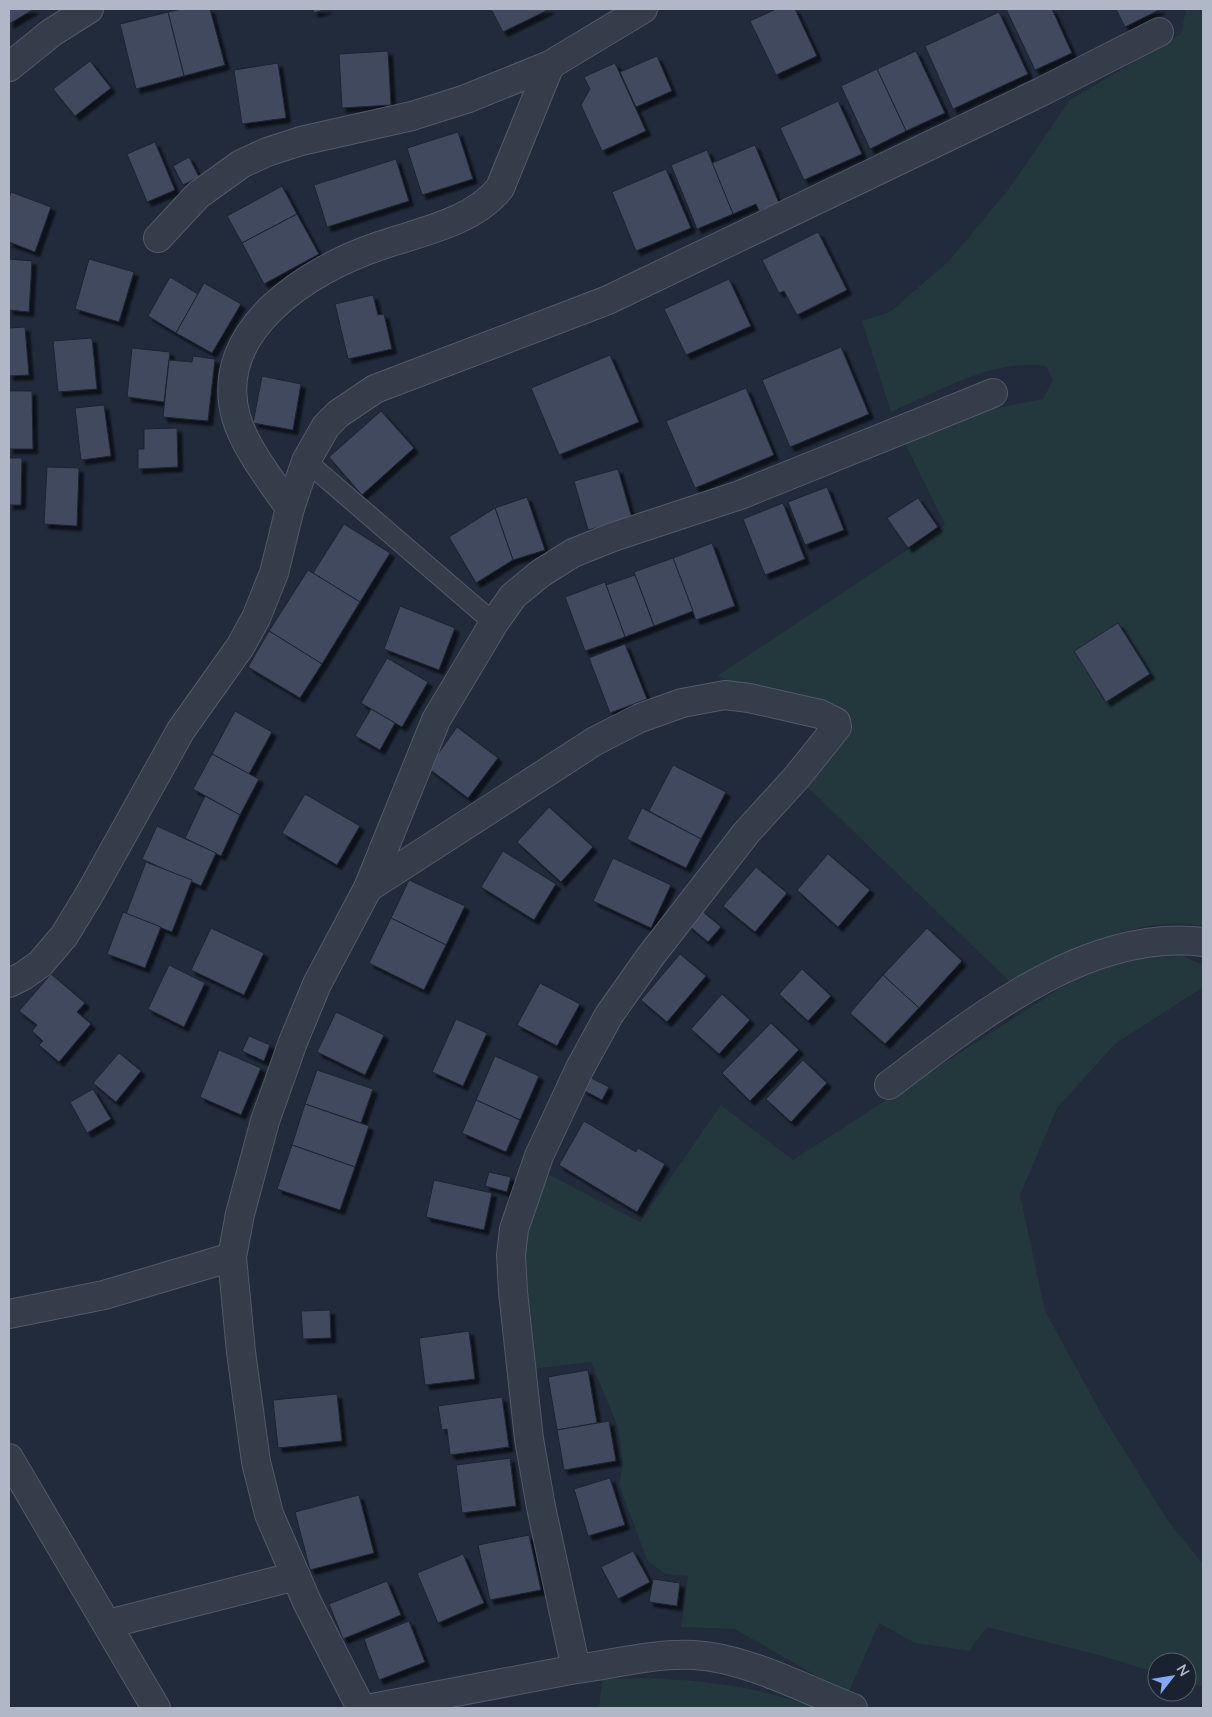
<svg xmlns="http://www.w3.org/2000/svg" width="1212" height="1717" font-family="Lato,sans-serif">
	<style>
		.green { fill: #23383c }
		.building { fill: #404a5d; stroke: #1c2432; filter: url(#shadow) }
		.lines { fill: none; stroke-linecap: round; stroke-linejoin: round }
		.lane-casing { stroke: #535a69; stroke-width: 21 }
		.street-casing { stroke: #535a69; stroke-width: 30 }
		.lane { stroke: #353d4b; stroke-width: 19 }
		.street { stroke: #353d4b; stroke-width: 28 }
	</style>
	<defs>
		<filter id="shadow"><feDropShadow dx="4.5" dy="4.5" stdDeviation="1" flood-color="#0009"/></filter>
	</defs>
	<rect width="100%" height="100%" fill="#212b3b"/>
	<!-- green -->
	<g class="green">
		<path d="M1186,9h17v917c-72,-12 -129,26 -191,58l-215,-207 40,-50 -17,-13 -103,-38 228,-151 -41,-84 63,-27 76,-15 10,-19 -7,-14c-55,-7 -106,25 -155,46l-29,-91 28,-9 59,-51 59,-71 62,-90 111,-66z"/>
		<polygon points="1183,956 1203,965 1203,987 1115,1044 1057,1108 1020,1195 1045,1311 1101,1413 1168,1521 1203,1564 1203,1687 1187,1682 1187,1662 1157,1662 1157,1673 1099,1655 987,1627 969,1651 915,1643 879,1623 848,1694 735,1629 681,1627 688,1576 665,1574 647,1560 619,1484 623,1463 618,1427 591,1362 532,1369 522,1244 546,1173 640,1222 721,1105 793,1160 1073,980 1137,957"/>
		<path d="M641,1678c60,2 118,8 175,30h-217l3,-29z"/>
	</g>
	<!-- building -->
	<g class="building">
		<polygon points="9,9 34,9 9,24"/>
		<polygon points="182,9 210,9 225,65 184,76 168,12"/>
		<polygon points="313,9 327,9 314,13"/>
		<polygon points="491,9 550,9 503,32"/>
		<polygon points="776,9 795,9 817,56 776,75 750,21"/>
		<polygon points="1006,9 1052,9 1072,53 1035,70"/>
		<polygon points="1116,9 1161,9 1125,27"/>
		<polygon points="168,12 184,76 136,89 120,24"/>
		<polygon points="999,12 1028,74 953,109 925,46"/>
		<polygon points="388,51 391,105 342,108 339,54"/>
		<polygon points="916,51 945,113 906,131 877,69"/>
		<polygon points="657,56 672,91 636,107 620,72"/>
		<polygon points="90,61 111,88 75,116 53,89"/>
		<polygon points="278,63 286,118 242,124 234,70"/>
		<polygon points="615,63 646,131 602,151 581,105 590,89 584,77"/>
		<polygon points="877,69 906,131 870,149 841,86"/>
		<polygon points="838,101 862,154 804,180 780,128"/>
		<polygon points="458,132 473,179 422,195 407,148"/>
		<polygon points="155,142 175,190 147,202 127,154"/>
		<polygon points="755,145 779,203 759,211 756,204 733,214 712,163"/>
		<polygon points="707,150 733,214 697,229 671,165"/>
		<polygon points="189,157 199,177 183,185 173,166"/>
		<polygon points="396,159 409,201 327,227 314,185"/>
		<polygon points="666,169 691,228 636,251 612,192"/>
		<polygon points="282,186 297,214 242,243 227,216"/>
		<polygon points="11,192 51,207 35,252 9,242 9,198"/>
		<polygon points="297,214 319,254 264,284 242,243"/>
		<polygon points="818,232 847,290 797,315 784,291 779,293 762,260"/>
		<polygon points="9,259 32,261 29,312 9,310"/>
		<polygon points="89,259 134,272 119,322 75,309"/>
		<polygon points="170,277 198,294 176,333 148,316"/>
		<polygon points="729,279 751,326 686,355 664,309"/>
		<polygon points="204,283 241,304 212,353 176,333"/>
		<polygon points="373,295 378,315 384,314 392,349 348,359 335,304"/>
		<polygon points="25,327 29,375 9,376 9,328"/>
		<polygon points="92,338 97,389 58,392 53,341"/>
		<polygon points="841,347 869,414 790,447 762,380"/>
		<polygon points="132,348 170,352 164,402 127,397"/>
		<polygon points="610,355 639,422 559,455 531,388"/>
		<polygon points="193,356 215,359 208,421 163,417 169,360 192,362"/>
		<polygon points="262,376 301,384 293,430 253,423"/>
		<polygon points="746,388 774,455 695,488 666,421"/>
		<polygon points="9,391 32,391 33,449 9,449"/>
		<polygon points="104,405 111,456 81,460 75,408"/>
		<polygon points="381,411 414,448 362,495 329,457"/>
		<polygon points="177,428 178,467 138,469 138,449 144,449 144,429"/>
		<polygon points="9,458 22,458 21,505 9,505"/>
		<polygon points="47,467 79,468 77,526 44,524"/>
		<polygon points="618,469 632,518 588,530 574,481"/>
		<polygon points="827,487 844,530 805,545 788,502"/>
		<polygon points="527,497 545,550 513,560 495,508"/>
		<polygon points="918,498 938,527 908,548 887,518"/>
		<polygon points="783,503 805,559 765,575 743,519"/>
		<polygon points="495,508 513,560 476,583 449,537"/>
		<polygon points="344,524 390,553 360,602 313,573"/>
		<polygon points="712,543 735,606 696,620 673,558"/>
		<polygon points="673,558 693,611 654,626 634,572"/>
		<polygon points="308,570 360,602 322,664 269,631"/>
		<polygon points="635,575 654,626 625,637 606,585"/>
		<polygon points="605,582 625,637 585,651 565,597"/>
		<polygon points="400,606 455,628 439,670 384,649"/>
		<polygon points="1118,623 1150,674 1106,702 1074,651"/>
		<polygon points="269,631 322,664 300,698 248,667"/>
		<polygon points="625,644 647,699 610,713 589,658"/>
		<polygon points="387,658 428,682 402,727 361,703"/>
		<polygon points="371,709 395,723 380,750 355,736"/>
		<polygon points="235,711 272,732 249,774 212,754"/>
		<polygon points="457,727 498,758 468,798 428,768"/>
		<polygon points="212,754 259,779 240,815 193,789"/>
		<polygon points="673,765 726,792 701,839 649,811"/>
		<polygon points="305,794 360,826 337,865 282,833"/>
		<polygon points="205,796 240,815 221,856 185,838"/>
		<polygon points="549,807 593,847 561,882 517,842"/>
		<polygon points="642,808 701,839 686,868 627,839"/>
		<polygon points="157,826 216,853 201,886 142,859"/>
		<polygon points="503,851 556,884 534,920 481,887"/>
		<polygon points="828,854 870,890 838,927 797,890"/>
		<polygon points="613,858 671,885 651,928 593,901"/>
		<polygon points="146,862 192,880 172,932 126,914"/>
		<polygon points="756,867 787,893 755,932 723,906"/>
		<polygon points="409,880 465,906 446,945 391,918"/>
		<polygon points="701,910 721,927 708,942 688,925"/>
		<polygon points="123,912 161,927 145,968 107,954"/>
		<polygon points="391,918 446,945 424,990 369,963"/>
		<polygon points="211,928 264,953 244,995 191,970"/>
		<polygon points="927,928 962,961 919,1008 883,975"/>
		<polygon points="680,954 706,976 667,1022 641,1000"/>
		<polygon points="169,965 205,983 184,1027 148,1009"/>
		<polygon points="802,969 831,996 808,1021 779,994"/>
		<polygon points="51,974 85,1003 77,1012 91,1024 59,1062 39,1045 43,1041 32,1031 37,1025 19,1011"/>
		<polygon points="883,975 919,1008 885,1044 850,1013"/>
		<polygon points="540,983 580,1004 557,1046 517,1025"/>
		<polygon points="722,994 750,1020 719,1054 691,1029"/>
		<polygon points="336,1012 384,1035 365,1075 317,1052"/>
		<polygon points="456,1019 487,1033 463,1086 432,1072"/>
		<polygon points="771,1023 799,1050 750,1101 722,1073"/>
		<polygon points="249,1036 270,1045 264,1061 242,1051"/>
		<polygon points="219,1050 261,1068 241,1115 200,1097"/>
		<polygon points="119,1053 141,1071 116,1102 93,1083"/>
		<polygon points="495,1056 539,1076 520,1120 476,1100"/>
		<polygon points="803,1060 827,1083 791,1122 766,1099"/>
		<polygon points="317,1070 373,1089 361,1123 305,1104"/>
		<polygon points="589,1077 609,1087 602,1100 583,1090"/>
		<polygon points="93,1089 111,1119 87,1133 70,1102"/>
		<polygon points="476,1100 520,1120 506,1152 462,1133"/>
		<polygon points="305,1104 369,1126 355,1167 292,1145"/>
		<polygon points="584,1121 636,1152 638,1148 665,1164 637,1212 559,1165"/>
		<polygon points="292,1145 355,1167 340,1210 277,1189"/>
		<polygon points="489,1172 511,1177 507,1192 485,1186"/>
		<polygon points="434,1180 492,1193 484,1230 426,1217"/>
		<polygon points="330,1310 331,1338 303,1339 301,1311"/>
		<polygon points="469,1331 475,1379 425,1385 419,1338"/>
		<polygon points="588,1370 597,1423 557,1430 548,1377"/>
		<polygon points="337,1394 342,1441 278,1448 273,1400"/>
		<polygon points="502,1397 509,1447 450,1455 447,1429 442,1430 438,1406"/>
		<polygon points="609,1421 616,1461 564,1470 557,1430"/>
		<polygon points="510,1458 516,1506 462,1513 456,1465"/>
		<polygon points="610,1478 625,1525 588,1536 574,1489"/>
		<polygon points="359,1495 374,1553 310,1570 295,1512"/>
		<polygon points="529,1535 541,1590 490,1600 478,1545"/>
		<polygon points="633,1551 650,1582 618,1599 601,1567"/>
		<polygon points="463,1554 484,1603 438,1623 417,1573"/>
		<polygon points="653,1579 680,1583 677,1606 649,1602"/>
		<polygon points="387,1581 401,1615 343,1639 329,1604"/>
		<polygon points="409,1621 425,1662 379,1680 364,1639"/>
	</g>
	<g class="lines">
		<!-- lane casing -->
		<g class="lane-casing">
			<polyline id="lane" points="306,461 494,623"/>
		</g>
		<!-- street casing -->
		<g class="street-casing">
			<g id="street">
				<polyline points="9,67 51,33 89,9"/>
				<polyline points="158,238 198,195 241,164 267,152 301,141 412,116 466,99 550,65 643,9"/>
				<polyline points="290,508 306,461 326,426 338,414 375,389 608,300 1041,92 1159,32"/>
				<path d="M368,888l227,-147 45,-23 42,-15 43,-8 24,3 71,16 16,8 1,5 -40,50 -51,56 -96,124 -41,58 -29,53 -41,88 -25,73 -3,26 2,37 16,147 12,68 35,162c38,-5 79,-16 118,-14 53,3 110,34 159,53"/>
				<path d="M9,983l14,-7 17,-12 24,-28 25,-41 92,-165 59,-83 16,-29 18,-45 16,-65c-18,-26 -45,-60 -54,-91 -24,-87 72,-147 143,-171 40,-14 93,-23 121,-58l50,-123"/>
				<path d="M889,1085c87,-66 198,-157 314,-143"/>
				<polyline points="9,1314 104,1295 232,1257"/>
				<polyline points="9,1458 156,1708"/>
				<polyline points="108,1624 296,1576"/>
				<polyline points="361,1708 307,1602 269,1514 256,1462 241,1352 232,1257 240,1214 265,1121 293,1042 317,984 368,888 436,720 494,623 513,596 541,573 573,553 613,537 740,495 993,393"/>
				<polyline points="372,1708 576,1669"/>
			</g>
		</g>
		<!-- lane -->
		<use href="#lane" class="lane"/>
		<!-- street -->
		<use href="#street" class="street"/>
	</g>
	<!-- border -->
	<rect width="1212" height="1717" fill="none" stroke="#b0b7c7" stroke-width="20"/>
	<!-- north arrow -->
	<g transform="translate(1172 1677) rotate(59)"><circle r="24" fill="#1a2230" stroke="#565e6c"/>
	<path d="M0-4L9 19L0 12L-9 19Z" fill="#81a8fb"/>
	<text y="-8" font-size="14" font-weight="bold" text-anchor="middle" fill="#b0b7c7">N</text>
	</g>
</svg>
